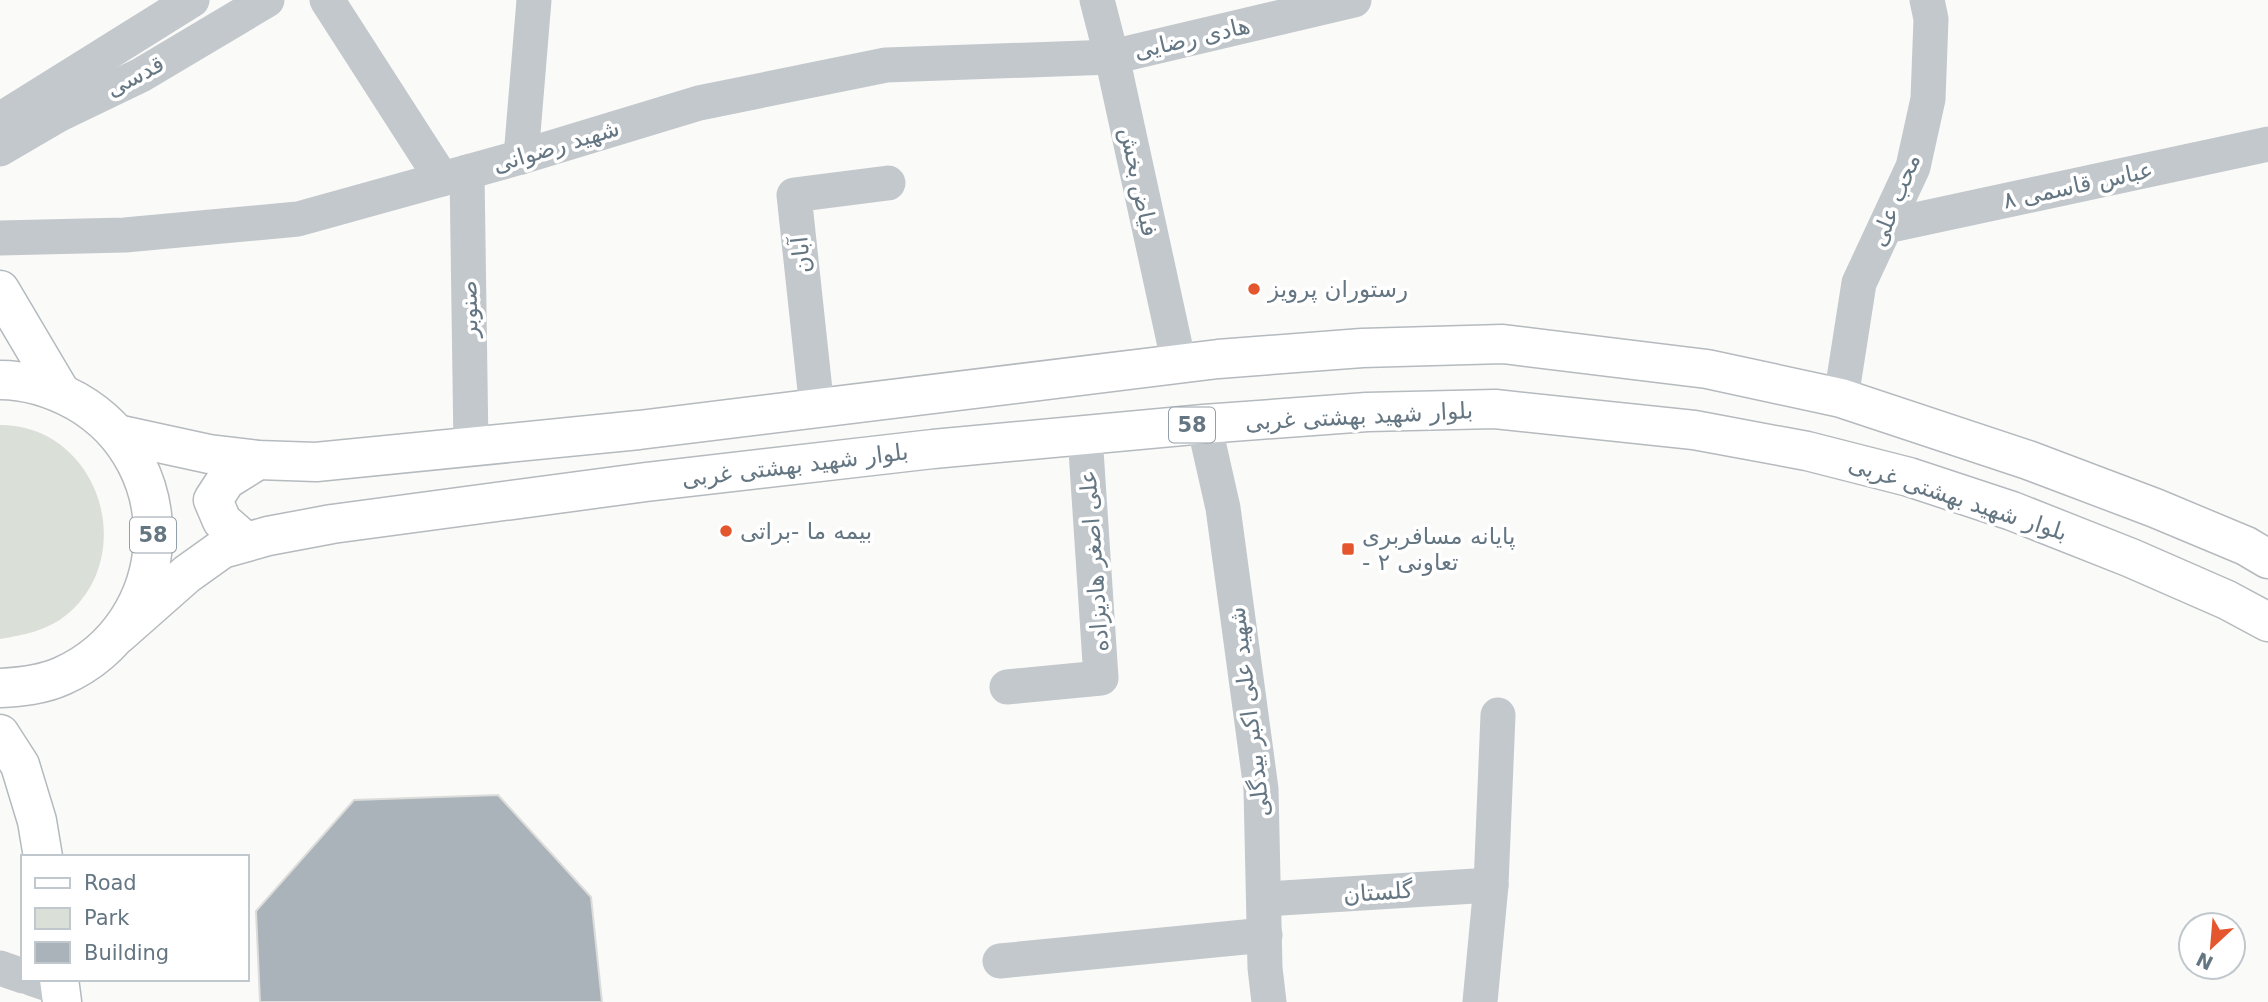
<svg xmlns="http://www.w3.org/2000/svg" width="2268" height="1002" font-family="'DejaVu Sans','Noto Naskh Arabic',sans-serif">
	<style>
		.green { fill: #dadfd7 }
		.building { fill: #aab3b9; stroke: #dcdcda; stroke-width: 2 }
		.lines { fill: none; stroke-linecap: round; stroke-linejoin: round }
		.secondary-casing { stroke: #b3babf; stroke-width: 41 }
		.primary-casing { stroke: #b5babe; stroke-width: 41 }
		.street { stroke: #c3c8cc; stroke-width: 35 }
		.secondary { stroke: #fff; stroke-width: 38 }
		.primary { stroke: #fff; stroke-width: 38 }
		.poi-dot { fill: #e4572e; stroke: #fff; stroke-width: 2.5 }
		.labels { text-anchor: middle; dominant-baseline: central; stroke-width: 7; stroke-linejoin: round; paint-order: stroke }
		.shield { fill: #fff; stroke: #939fa8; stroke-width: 2 }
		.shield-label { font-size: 21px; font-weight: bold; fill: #657683 }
		.street-label { font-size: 23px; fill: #657683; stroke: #fff }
		.poi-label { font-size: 23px; fill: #657683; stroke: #fff; text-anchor: start }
	</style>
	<rect width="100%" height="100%" fill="#fafaf8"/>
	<!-- green -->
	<path class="green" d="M0,425c98,0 141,130 65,191 -19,15 -42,19 -65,23z"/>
	<!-- building -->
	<polygon class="building" points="498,795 591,897 602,1002 260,1002 256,911 354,800"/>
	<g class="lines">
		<!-- secondary casing -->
		<g class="secondary-casing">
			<g id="secondary">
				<polyline points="0,290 61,393"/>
				<polyline points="0,734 20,765 37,821 43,857"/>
				<polyline points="59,979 62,1002"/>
			</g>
		</g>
		<!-- primary casing -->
		<g class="primary-casing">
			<g id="primary">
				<path d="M0,380c27,0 52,8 76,21 109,62 101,223 -14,275 -20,9 -41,11 -62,12"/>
				<polyline points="117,434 209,454 258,460 316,462 639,430 1218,359 1362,348 1503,344 1707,369 1841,398 2028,460 2155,508 2246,546 2268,559"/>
				<polyline points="246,542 222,521 213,500 226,480 258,460"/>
				<polyline points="119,634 187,574 222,549 268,536 332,524 646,482 933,449 1204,424 1367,412 1495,409 1694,430 1807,451 1909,477 2012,511 2131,558 2227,600 2268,622"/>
			</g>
		</g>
		<!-- street -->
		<g class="street">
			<polyline points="327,0 442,179"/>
			<polyline points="1097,0 1114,66 1179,364"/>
			<polyline points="0,120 192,0"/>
			<polyline points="0,149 60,114 141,75 267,0"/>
			<polyline points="521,157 534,0"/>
			<polyline points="467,172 471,447"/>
			<polyline points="1887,226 2268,144"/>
			<polyline points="0,238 125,235 298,219 521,157 699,103 886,65 1112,57 1354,0"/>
			<polyline points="1841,398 1859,283 1913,167 1928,99 1931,19 1927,0"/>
			<polyline points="817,409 794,195 888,183"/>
			<polyline points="1204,424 1223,508 1261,789 1265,968 1269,1002"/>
			<polyline points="1007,687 1101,678 1085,435"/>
			<polyline points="1265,899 1491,885"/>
			<polyline points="1000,961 1265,935"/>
			<polyline points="0,968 23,976"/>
			<polyline points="33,979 60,988"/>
			<polyline points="1480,1002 1491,885 1498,715"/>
		</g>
		<!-- secondary -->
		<use href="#secondary" class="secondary"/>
		<!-- primary -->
		<use href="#primary" class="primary"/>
	</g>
	<!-- markers -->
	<g class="poi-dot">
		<circle cx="1254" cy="289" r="7"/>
		<circle cx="726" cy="531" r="7"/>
		<rect x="1341" y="542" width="14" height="14" rx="3.5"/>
	</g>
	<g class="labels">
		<!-- shield labels -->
		<g class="shield">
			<rect x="1169" y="407.5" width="46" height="35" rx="5"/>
			<rect x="130" y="517.5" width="46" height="35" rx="5"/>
		</g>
		<g class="shield-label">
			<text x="1192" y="425">58</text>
			<text x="153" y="535">58</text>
		</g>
		<!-- street labels -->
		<g class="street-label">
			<text transform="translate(1192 38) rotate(-13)">هادی رضایی</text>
			<text transform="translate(135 76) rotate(-28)">قدسی</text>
			<text transform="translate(556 146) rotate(-17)">شهید رضوانی</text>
			<text transform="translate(1139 182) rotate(78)">فیاض بخش</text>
			<text transform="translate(2078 185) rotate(-12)">عباس قاسمی ۸</text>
			<text transform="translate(1895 200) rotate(-68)">محب علی</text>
			<text transform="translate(801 255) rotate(-96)">آبان</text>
			<text transform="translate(469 309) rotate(-91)">صنوبر</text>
			<text transform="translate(1359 416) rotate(-3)">بلوار شهید بهشتی غربی</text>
			<text transform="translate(795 465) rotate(-7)">بلوار شهید بهشتی غربی</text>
			<text transform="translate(1958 498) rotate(18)">بلوار شهید بهشتی غربی</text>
			<text transform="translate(1094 561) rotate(-94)">علی اصغر هادیزاده</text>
			<text transform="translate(1249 712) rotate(-97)">شهید علی اکبر بیدگلی</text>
			<text transform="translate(1378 892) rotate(-4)">گلستان</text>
		</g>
		<!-- poi labels -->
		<g class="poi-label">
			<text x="1268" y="289">رستوران پرویز</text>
			<text x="740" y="531">بیمه ما -براتی</text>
			<text x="1362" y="536">پایانه مسافربری<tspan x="1362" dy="26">- تعاونی ۲</tspan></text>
		</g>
	</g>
	<!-- legend -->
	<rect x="21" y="855" width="228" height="126" fill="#ffffff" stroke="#c1c8cd" stroke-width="2"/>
	<rect x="35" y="878" width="35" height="10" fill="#ffffff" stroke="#c1c8cd" stroke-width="2"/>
	<text x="84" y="890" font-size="21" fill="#657683">Road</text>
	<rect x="35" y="908" width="35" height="21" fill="#dadfd7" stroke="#c1c8cd" stroke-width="2"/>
	<text x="84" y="925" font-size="21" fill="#657683">Park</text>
	<rect x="35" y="942" width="35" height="21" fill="#aab3b9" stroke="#c1c8cd" stroke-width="2"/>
	<text x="84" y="960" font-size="21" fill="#657683">Building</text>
	<!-- north arrow -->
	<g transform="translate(2212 946) rotate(206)"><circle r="33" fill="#ffffff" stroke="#c1c8cd" stroke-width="2"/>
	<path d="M0-5L12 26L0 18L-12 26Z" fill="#e4572e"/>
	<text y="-10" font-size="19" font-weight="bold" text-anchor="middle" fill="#657683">N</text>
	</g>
</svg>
